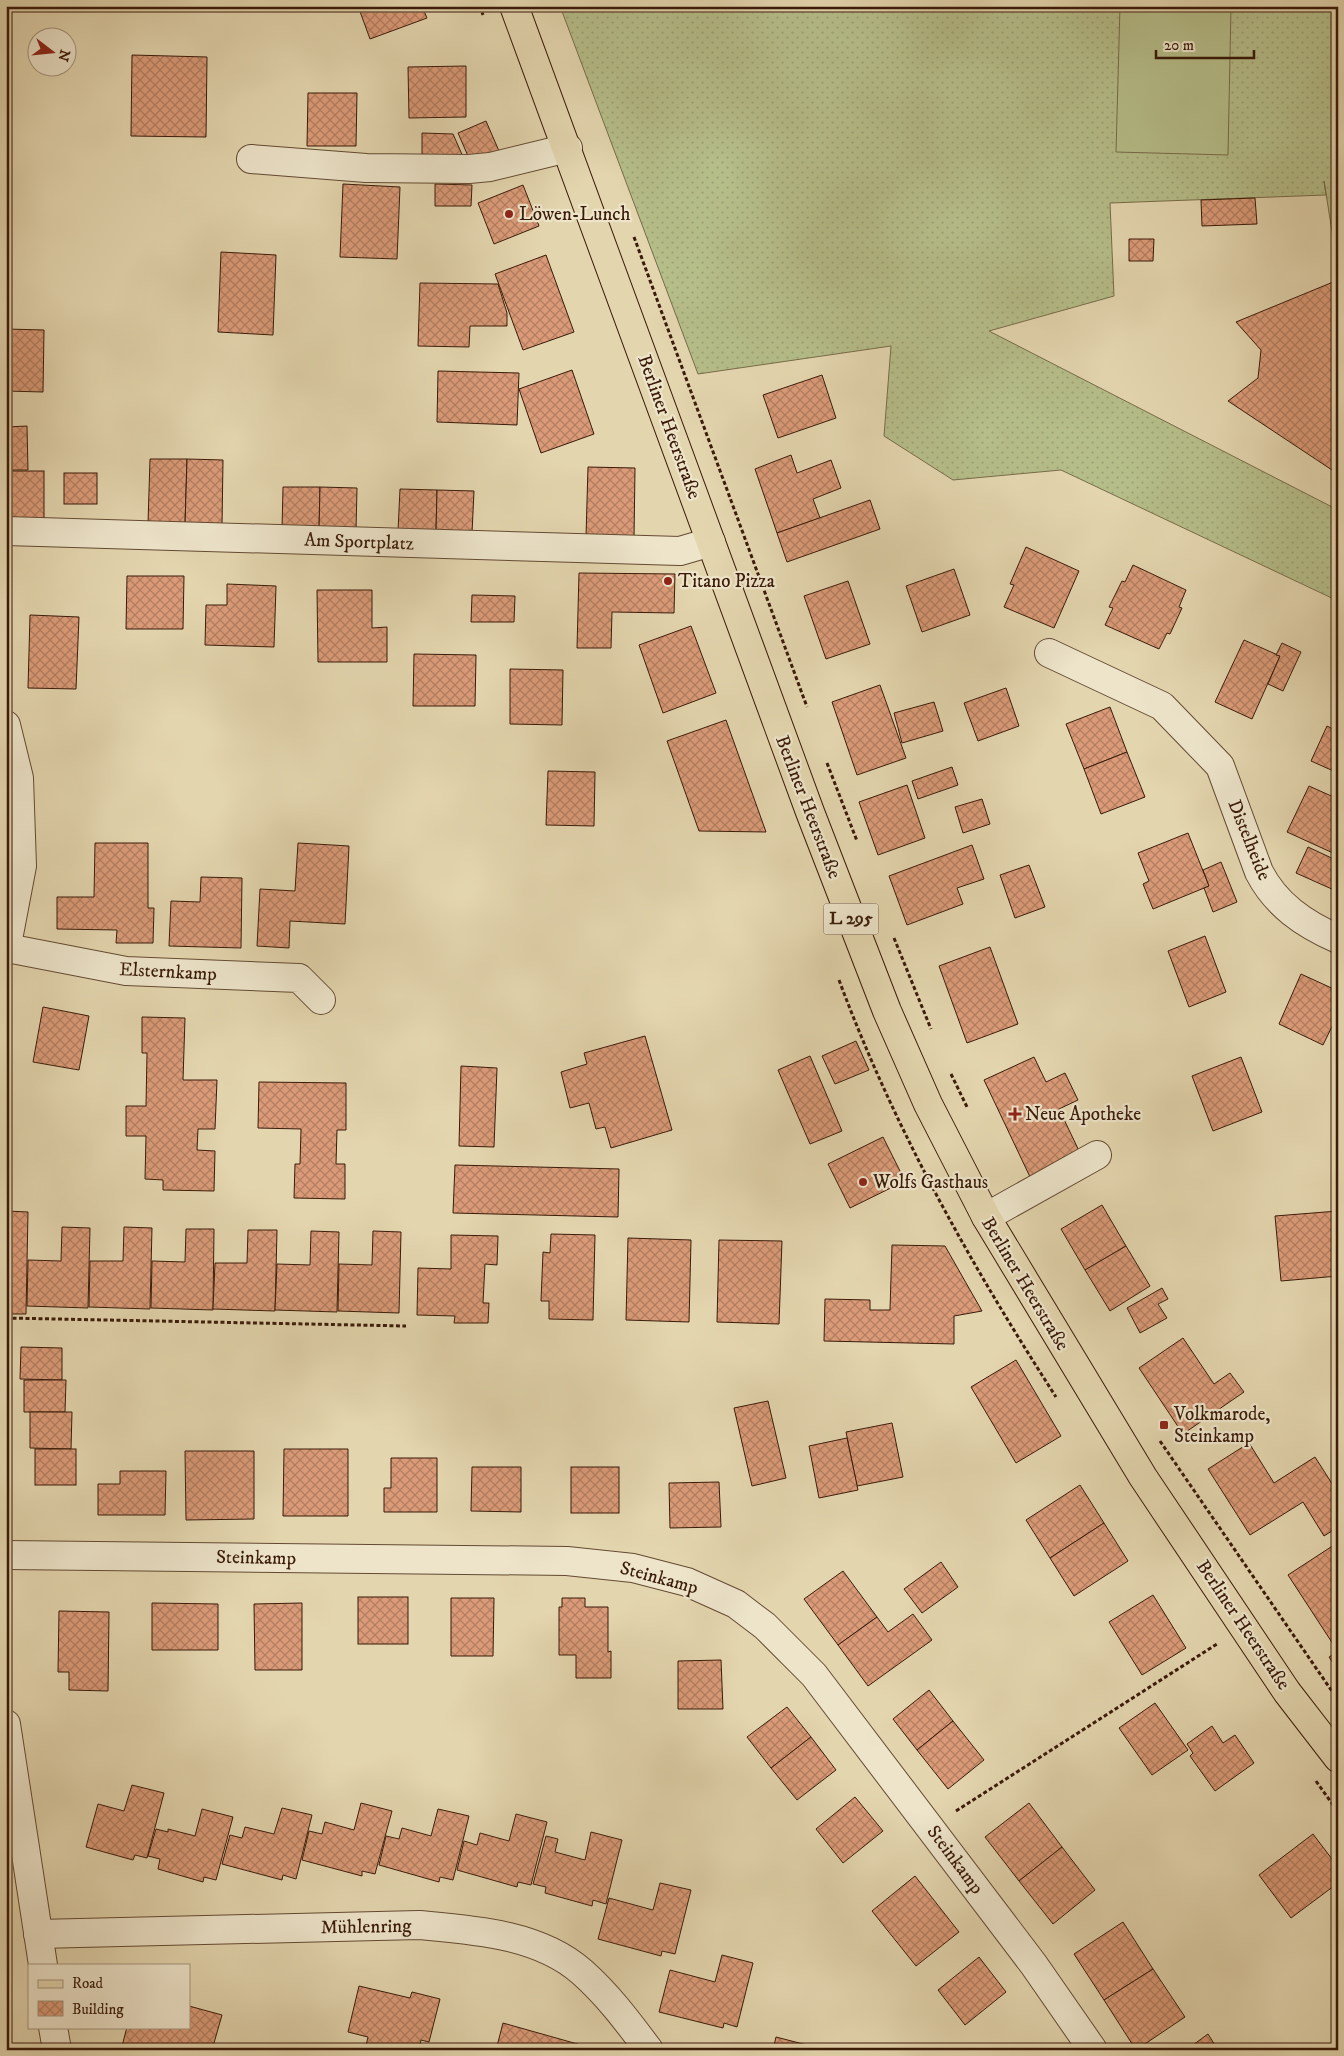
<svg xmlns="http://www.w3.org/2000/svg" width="1344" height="2056" font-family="'IM FELL DW Pica',serif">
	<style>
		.grass { fill: url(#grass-dots); stroke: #786c49 }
		.garden { fill: #b5bd89; stroke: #786c49 }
		.building { fill: url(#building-cross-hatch); stroke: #3a1b09 }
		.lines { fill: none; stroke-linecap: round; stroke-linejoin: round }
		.minor-casing { stroke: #644a32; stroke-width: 30 }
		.major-casing { stroke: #3a1b09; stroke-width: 30 }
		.path { stroke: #3a1b09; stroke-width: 3; stroke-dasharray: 4 2.5; stroke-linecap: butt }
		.minor { stroke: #ede4ca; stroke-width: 28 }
		.major { stroke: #e3d5ae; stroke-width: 28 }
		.poi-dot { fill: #8f2418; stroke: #ede4ca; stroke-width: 2 }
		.labels { text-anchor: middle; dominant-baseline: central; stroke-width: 4.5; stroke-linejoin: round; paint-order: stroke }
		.shield { fill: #ede4ca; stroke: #705743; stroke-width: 1 }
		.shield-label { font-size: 18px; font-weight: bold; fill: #3a1b09 }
		.poi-label { font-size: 19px; fill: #3a1b09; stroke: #ede4ca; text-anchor: start }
		.street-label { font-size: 19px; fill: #3a1b09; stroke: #ede4ca }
	</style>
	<defs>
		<pattern id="grass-dots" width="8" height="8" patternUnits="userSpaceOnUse" patternTransform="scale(1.25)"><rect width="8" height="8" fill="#b5bd89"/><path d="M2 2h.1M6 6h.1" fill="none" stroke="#9ca275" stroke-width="1.8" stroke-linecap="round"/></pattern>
		<pattern id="building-cross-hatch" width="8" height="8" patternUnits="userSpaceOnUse" patternTransform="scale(1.25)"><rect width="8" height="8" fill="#db9b78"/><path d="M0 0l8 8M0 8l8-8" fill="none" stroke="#b37e61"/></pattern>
	</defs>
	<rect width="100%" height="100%" fill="#e3d5ae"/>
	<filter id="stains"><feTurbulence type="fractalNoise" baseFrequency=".004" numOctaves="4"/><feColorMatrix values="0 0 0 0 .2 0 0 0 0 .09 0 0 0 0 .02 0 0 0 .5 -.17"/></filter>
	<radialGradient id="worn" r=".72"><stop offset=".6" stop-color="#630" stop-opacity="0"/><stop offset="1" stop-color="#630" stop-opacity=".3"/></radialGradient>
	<!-- grass -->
	<polygon class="grass" points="560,6 1338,6 1338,244 1334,244 1324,181 1326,195 1110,203 1114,296 989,331 1338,510 1338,601 1061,470 953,480 884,436 891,346 698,374"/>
	<!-- garden -->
	<polygon class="garden" points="1120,6 1231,6 1228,155 1116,152"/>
	<!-- building -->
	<g class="building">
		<polygon points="210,6 278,6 278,11 210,10"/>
		<polygon points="358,6 422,6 427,18 370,39"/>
		<polygon points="132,55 207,57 206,137 131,136"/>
		<polygon points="466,66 466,117 409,118 408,67"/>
		<polygon points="308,93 357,93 356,146 307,146"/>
		<polygon points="486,121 499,151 471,163 458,133"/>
		<polygon points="422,133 453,134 464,159 422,158"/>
		<polygon points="343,184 400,187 397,259 340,257"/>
		<polygon points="435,184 472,185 471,206 435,206"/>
		<polygon points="523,185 539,226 494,244 478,203"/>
		<polygon points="1255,198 1257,224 1202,226 1201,200"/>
		<polygon points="1129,239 1154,239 1153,261 1129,261"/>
		<polygon points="221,252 276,255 273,335 218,332"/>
		<polygon points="546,255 574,332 523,350 495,274"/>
		<polygon points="1338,280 1338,460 1335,459 1332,470 1228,401 1258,378 1261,350 1236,322"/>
		<polygon points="420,283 498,284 507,313 507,326 470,326 469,347 418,346"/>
		<polygon points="6,329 44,330 43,392 6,391"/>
		<polygon points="572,370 594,434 541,453 519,389"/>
		<polygon points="438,371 519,373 517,425 437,422"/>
		<polygon points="822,375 836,418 778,438 763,395"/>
		<polygon points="27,426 28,470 6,470 6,427"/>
		<polygon points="791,455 797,473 831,460 841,488 813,499 820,518 777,533 755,469"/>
		<polygon points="150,459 187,459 185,525 148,524"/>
		<polygon points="187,459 223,460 222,526 185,525"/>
		<polygon points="588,467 635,468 634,539 586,537"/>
		<rect x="6" y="471" width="38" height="48"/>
		<rect x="64" y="473" width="33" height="31"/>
		<polygon points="283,487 320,487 319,531 282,530"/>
		<polygon points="320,487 357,488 356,531 319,531"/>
		<polygon points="400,489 437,490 436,532 398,531"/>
		<polygon points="437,490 474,491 472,533 436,532"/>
		<polygon points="870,500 880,529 787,562 777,533"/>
		<polygon points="1026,547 1079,571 1054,628 1004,607 1014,585 1010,584"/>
		<polygon points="1133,565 1186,590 1179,607 1182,608 1170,634 1167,633 1159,649 1105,625 1113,608 1109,607 1122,581 1125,582"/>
		<polygon points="954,569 970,615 922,632 906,586"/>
		<polygon points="579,573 675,574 674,613 612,612 611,648 577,648"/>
		<polygon points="127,576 184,576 183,629 126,629"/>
		<polygon points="848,581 870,644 826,659 804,596"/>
		<polygon points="227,584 276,586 274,647 205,645 206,605 227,605"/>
		<polygon points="317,590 372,590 372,628 387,627 387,662 318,662"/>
		<polygon points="472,595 515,596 514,622 471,622"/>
		<polygon points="30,615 79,617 76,689 28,688"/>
		<polygon points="691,626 716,693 663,713 639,645"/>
		<polygon points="1244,640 1280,656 1252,719 1215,702"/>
		<polygon points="1282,643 1301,652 1283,691 1268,684 1280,656 1276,655"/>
		<polygon points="414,654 476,655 475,706 413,706"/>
		<polygon points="510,669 563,670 562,725 510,724"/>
		<polygon points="880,685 906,758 857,775 832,702"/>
		<polygon points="1006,688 1019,726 978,741 964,703"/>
		<polygon points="934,702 943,731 902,743 894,713"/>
		<polygon points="1110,707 1127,752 1084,769 1066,724"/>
		<polygon points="726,720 766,832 699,831 667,741"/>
		<polygon points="1327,726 1337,731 1335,743 1338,745 1338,773 1311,761"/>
		<polygon points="1127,752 1145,797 1101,814 1084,769"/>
		<polygon points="952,767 958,785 918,799 912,781"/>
		<polygon points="548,771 595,772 594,826 546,825"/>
		<polygon points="907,785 925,838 878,855 859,802"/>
		<polygon points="1309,786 1338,799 1338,842 1333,853 1287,832"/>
		<polygon points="982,799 990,824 963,833 955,807"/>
		<polygon points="1188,833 1209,886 1153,909 1143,884 1149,881 1138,853"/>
		<polygon points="95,843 148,843 148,908 154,908 153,943 116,943 117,930 57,929 57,897 94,897"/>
		<polygon points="298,843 349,846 345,924 290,921 289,948 257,946 260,889 295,891"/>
		<polygon points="972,845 984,879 957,888 963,904 907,925 889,876"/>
		<polygon points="1308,847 1338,861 1338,882 1334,890 1296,873"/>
		<polygon points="1221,862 1237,902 1213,912 1204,888 1209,886 1203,870"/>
		<polygon points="1029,865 1045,907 1015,918 1000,875"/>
		<polygon points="201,877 242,878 241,948 169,946 171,901 200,902"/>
		<polygon points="1205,936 1226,992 1189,1007 1168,951"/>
		<polygon points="990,947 1018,1024 967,1043 939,966"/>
		<polygon points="1301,974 1338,991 1338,1014 1323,1045 1279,1024"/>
		<polygon points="43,1007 89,1016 79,1070 33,1062"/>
		<polygon points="142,1017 185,1018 183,1080 217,1080 215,1129 198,1129 197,1150 215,1151 214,1191 163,1190 163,1180 145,1179 146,1136 126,1136 126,1106 146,1106 147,1053 142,1053"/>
		<polygon points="645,1036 672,1130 611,1148 605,1127 596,1129 589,1103 570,1108 561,1072 587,1064 584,1053"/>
		<polygon points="856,1041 869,1070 835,1084 822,1056"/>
		<polygon points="810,1056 842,1131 810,1144 778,1070"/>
		<polygon points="1034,1057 1046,1082 1065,1073 1078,1100 1059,1109 1081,1155 1031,1179 984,1080"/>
		<polygon points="1241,1057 1262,1112 1213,1131 1192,1076"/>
		<polygon points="461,1066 497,1068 494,1147 459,1146"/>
		<polygon points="259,1082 346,1083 346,1130 337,1130 336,1164 345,1164 345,1199 294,1198 295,1164 300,1164 301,1129 258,1128"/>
		<polygon points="883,1137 905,1181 850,1208 828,1164"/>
		<polygon points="455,1165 619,1169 618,1217 453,1213"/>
		<polygon points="1102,1205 1126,1246 1085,1270 1061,1229"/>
		<polygon points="6,1211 28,1212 26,1314 6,1314"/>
		<polygon points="1338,1211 1338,1276 1281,1281 1275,1216"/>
		<polygon points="62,1227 90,1228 88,1308 27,1306 28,1260 61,1261"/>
		<polygon points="124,1227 152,1228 150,1309 89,1307 90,1261 123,1261"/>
		<polygon points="186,1229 214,1229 213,1310 151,1308 152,1261 185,1262"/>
		<polygon points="248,1230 277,1230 275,1311 213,1309 215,1263 247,1263"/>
		<polygon points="311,1231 339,1232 337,1312 275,1310 277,1264 310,1265"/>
		<polygon points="373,1231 401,1232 399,1313 338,1311 339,1264 372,1265"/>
		<polygon points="551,1234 595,1235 593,1320 549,1319 549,1301 541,1301 543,1252 550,1253"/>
		<polygon points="451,1235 498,1236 497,1265 485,1264 483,1303 489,1303 488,1323 454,1323 455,1316 417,1315 418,1268 451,1269"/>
		<polygon points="628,1238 691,1240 689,1322 626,1320"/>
		<polygon points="719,1240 782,1241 779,1324 717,1322"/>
		<polygon points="892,1245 945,1246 982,1311 954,1316 954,1344 824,1341 825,1299 870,1300 870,1310 890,1310"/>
		<polygon points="1126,1246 1150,1286 1110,1311 1085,1270"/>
		<polygon points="1162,1288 1168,1299 1158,1304 1167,1318 1140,1333 1127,1308"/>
		<polygon points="1183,1338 1214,1384 1230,1373 1244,1392 1183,1434 1139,1368"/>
		<polygon points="21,1347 62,1348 62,1380 20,1379"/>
		<polygon points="1016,1360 1061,1436 1016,1463 971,1387"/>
		<polygon points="24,1380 66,1380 65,1412 24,1412"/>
		<polygon points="768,1401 786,1478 752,1486 734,1408"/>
		<polygon points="30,1412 72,1412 71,1449 30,1448"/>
		<polygon points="892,1423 903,1477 857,1486 846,1432"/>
		<polygon points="847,1438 858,1490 819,1498 809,1446"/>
		<polygon points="1249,1443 1274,1483 1315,1457 1338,1493 1338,1527 1324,1536 1303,1502 1250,1535 1208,1469"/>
		<rect x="35" y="1449" width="41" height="36"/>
		<polygon points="284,1449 348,1449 348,1516 283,1516"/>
		<polygon points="185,1451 254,1451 254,1519 186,1520"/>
		<polygon points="391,1458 437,1458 437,1512 384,1512 384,1488 391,1488"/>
		<polygon points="472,1467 521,1467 521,1512 471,1511"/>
		<rect x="571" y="1467" width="48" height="46"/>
		<polygon points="120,1471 166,1471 165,1515 98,1515 98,1484 120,1484"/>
		<polygon points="719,1482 721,1527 670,1528 669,1483"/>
		<polygon points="1080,1485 1104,1523 1050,1558 1026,1520"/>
		<polygon points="1104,1523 1128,1561 1074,1596 1050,1558"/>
		<polygon points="1334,1545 1338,1552 1338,1641 1333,1644 1288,1575"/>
		<polygon points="941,1562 958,1587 922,1613 904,1589"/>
		<polygon points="843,1571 877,1617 838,1645 804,1599"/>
		<polygon points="1153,1595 1186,1648 1142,1675 1109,1622"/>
		<rect x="358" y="1597" width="50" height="47"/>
		<polygon points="451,1598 494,1598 493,1656 451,1656"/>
		<polygon points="562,1598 585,1598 585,1607 608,1607 608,1652 611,1651 611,1678 576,1678 576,1655 559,1655 559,1607 562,1607"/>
		<polygon points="152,1603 218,1604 218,1650 152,1650"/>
		<polygon points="302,1603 302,1670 255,1670 254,1604"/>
		<polygon points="59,1611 109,1612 108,1691 69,1690 69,1672 58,1672"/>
		<polygon points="913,1614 932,1640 868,1686 838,1645 877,1617 888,1632"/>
		<polygon points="1338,1652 1338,1671 1329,1657"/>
		<polygon points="721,1660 723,1709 678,1709 678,1661"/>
		<polygon points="929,1690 953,1721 917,1750 893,1719"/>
		<polygon points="1155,1703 1188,1750 1152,1775 1119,1728"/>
		<polygon points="787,1707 811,1737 771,1768 747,1737"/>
		<polygon points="953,1721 984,1760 948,1789 917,1750"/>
		<polygon points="1212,1726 1223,1743 1235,1735 1254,1763 1215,1791 1190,1756 1193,1753 1187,1744"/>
		<polygon points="811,1737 836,1770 797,1800 771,1768"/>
		<polygon points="132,1785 164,1793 147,1858 135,1855 133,1860 86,1847 98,1804 124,1811"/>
		<polygon points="855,1797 883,1831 843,1863 816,1829"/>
		<polygon points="361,1803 392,1811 375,1874 362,1871 362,1876 302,1860 309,1831 322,1834 325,1822 354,1830"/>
		<polygon points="1029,1803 1062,1847 1019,1881 985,1837"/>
		<polygon points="282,1808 312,1815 296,1879 283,1875 282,1880 222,1864 230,1835 242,1838 245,1827 274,1834"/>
		<polygon points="202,1809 233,1817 216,1880 204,1877 203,1882 158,1869 160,1859 148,1856 156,1829 168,1832 168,1829 195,1836"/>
		<polygon points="438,1809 469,1816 453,1880 440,1877 439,1882 379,1865 386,1836 399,1839 402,1828 431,1836"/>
		<polygon points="516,1814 547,1822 531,1885 518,1882 517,1887 457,1870 464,1841 477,1845 480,1833 509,1841"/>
		<polygon points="591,1832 622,1840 606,1904 593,1900 592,1906 545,1893 546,1887 533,1884 546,1836 558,1839 555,1852 585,1860"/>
		<polygon points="1313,1834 1338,1867 1338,1883 1291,1918 1259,1875"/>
		<polygon points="1062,1847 1095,1890 1053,1924 1019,1881"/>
		<polygon points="915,1876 959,1932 916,1966 872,1911"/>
		<polygon points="660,1883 691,1890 675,1954 662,1951 661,1956 598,1939 609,1898 653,1910"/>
		<polygon points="1123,1922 1153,1969 1104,2000 1074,1954"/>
		<polygon points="722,1955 753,1963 737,2027 724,2023 723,2028 659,2012 670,1970 715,1982"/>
		<polygon points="979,1957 1006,1992 965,2025 938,1990"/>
		<polygon points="1153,1969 1185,2017 1136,2050 1104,2000"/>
		<polygon points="359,1986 410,1998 412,1992 440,1999 429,2042 421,2040 419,2050 365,2050 368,2037 348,2032"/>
		<polygon points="189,2006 222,2015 212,2050 121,2050 127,2027 189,2027"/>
		<polygon points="503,2023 581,2045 579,2050 496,2050"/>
		<polygon points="1208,2034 1218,2050 1186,2050"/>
		<polygon points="776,2037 807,2045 806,2050 773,2050"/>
	</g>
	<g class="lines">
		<!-- minor casing -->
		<g class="minor-casing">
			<g id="minor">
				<polyline points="251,159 366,168 469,169 490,167 568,148"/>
				<polyline points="6,531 680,551 711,542"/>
				<path d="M1049,653l113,53 58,60 39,106c17,33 45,52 79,67"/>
				<polyline points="6,725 19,778 22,866 6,950"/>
				<polyline points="7,948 126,971 299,978 321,1000"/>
				<polyline points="986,1217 1097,1155"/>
				<polyline points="6,1555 567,1561 633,1568 687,1582 736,1604 765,1626 814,1675 1034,1965 1093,2050"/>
				<polyline points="6,1724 43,1965"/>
				<path d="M38,1934l381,-9c55,5 120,9 163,47 26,23 46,50 67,78"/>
				<polyline points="53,2027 57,2050"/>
			</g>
		</g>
		<!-- major casing -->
		<g class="major-casing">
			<polyline id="major" points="514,6 810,812 887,1011 928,1104 986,1217 1143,1477 1287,1692 1338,1758"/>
		</g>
		<!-- path -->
		<g class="path">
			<polyline points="480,6 483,15"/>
			<polyline points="634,237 807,707"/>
			<polyline points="827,763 857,841"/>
			<polyline points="894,938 931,1029"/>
			<path d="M839,980c55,148 132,285 217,417"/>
			<polyline points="951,1074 968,1109"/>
			<polyline points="6,1318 406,1326"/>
			<polyline points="1160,1441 1338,1700"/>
			<polyline points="1316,1781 1338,1812"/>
			<polyline points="956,1811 1217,1644"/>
		</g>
		<!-- minor -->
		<use href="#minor" class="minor"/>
		<!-- major -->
		<use href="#major" class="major"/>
	</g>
	<!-- markers -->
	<g class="poi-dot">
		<circle cx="509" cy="214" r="5"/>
		<circle cx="668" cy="581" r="5"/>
		<path d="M1012.5 1106.5h5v5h5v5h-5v5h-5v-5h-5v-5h5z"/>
		<circle cx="863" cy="1182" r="5"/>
		<rect x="1159" y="1420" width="10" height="10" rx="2.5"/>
	</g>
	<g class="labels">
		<!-- shield labels -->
		<rect class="shield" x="823.5" y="903.5" width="55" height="31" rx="4"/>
		<g class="shield-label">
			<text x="851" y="919">L 295</text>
		</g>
		<!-- poi labels -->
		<g class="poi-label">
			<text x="519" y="214">Löwen-Lunch</text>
			<text x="678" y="581">Titano Pizza</text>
			<text x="1025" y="1114">Neue Apotheke</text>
			<text x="873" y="1182">Wolfs Gasthaus</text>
			<text x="1174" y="1414">Volkmarode,<tspan x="1174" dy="22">Steinkamp</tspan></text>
		</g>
		<!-- street labels -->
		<g class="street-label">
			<text transform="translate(669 427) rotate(70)">Berliner Heerstraße</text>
			<text transform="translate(359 542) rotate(2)">Am Sportplatz</text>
			<text transform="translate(808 807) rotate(69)">Berliner Heerstraße</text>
			<text transform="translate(1249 840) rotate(68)">Distelheide</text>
			<text transform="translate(168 972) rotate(3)">Elsternkamp</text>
			<text transform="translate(1025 1284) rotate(59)">Berliner Heerstraße</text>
			<text transform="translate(256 1558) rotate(1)">Steinkamp</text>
			<text transform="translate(659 1578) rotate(15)">Steinkamp</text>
			<text transform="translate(1243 1625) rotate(56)">Berliner Heerstraße</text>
			<text transform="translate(955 1860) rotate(53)">Steinkamp</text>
			<text transform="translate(366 1927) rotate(-1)">Mühlenring</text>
		</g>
	</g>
	<!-- margin -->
	<rect width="1344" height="2056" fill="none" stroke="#e3d5ae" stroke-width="25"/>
	<rect x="8" y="8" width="1329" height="2041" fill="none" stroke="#3a1b09" stroke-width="2.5"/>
	<rect x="12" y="12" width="1319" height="2031" fill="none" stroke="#3a1b09"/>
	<!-- legend -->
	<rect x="28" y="1964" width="162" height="65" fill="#ede4ca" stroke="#a5947d"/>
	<rect x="38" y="1980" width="25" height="8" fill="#e3d5ae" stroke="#a5947d"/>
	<text x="72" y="1988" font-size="15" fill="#3a1b09">Road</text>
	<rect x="38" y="2001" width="25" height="15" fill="url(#building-cross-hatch)" stroke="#a5947d"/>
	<text x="72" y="2014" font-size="15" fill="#3a1b09">Building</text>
	<!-- north arrow -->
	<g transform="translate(52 52) rotate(106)"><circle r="24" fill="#ede4ca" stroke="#a5947d"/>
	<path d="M0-4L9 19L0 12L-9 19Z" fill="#8f2418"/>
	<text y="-8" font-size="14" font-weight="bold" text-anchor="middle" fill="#3a1b09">N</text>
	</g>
	<!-- scale -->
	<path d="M1156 50v8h98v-8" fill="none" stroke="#3a1b09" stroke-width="2.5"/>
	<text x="1164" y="50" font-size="15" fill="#3a1b09" stroke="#ede4ca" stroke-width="4" paint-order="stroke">20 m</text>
	<rect width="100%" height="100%" filter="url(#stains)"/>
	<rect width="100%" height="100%" fill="url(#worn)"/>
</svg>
